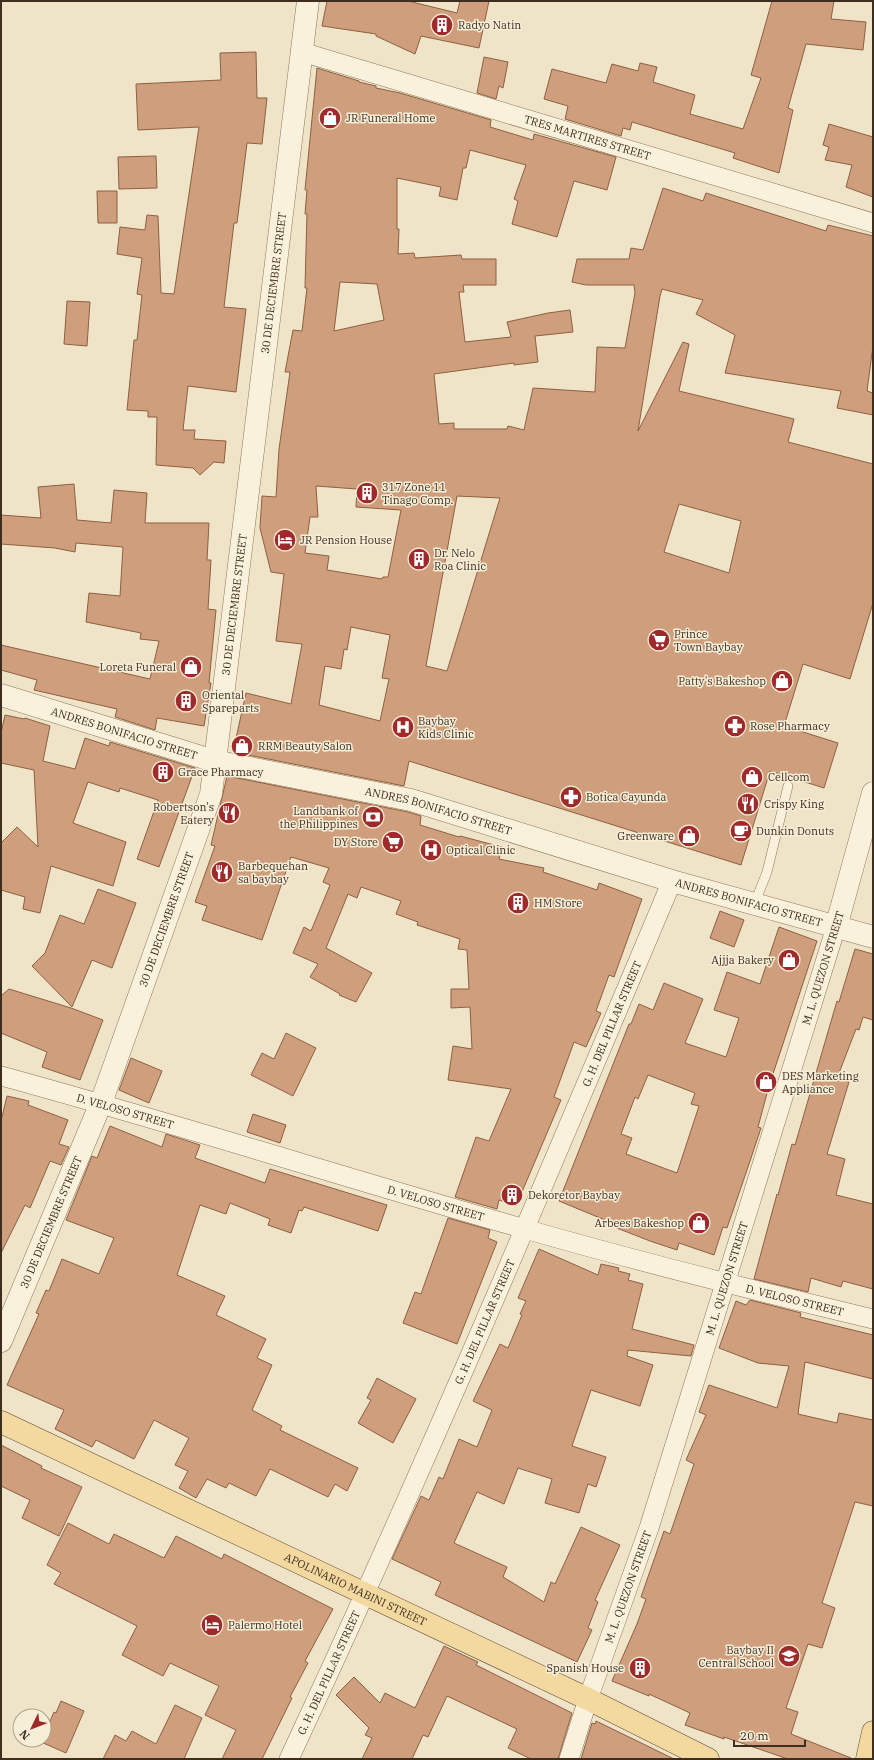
<svg xmlns="http://www.w3.org/2000/svg" width="874" height="1760" font-family="'IBM Plex Serif',serif">
	<style>
		.building { fill: #cf9f7d; stroke: #8d5f41; fill-rule: evenodd }
		.lines { fill: none; stroke-linecap: round; stroke-linejoin: round }
		.service-casing { stroke: #8d765c; stroke-width: 10 }
		.minor-casing { stroke: #8d765c; stroke-width: 20 }
		.tertiary-casing { stroke: #8d765c; stroke-width: 23 }
		.primary-casing { stroke: #5b4430; stroke-width: 23 }
		.service { stroke: #faf1dc; stroke-width: 9 }
		.minor { stroke: #faf1dc; stroke-width: 19 }
		.tertiary { stroke: #faf1dc; stroke-width: 22 }
		.primary { stroke: #f3d9a0; stroke-width: 22 }
		.labels { text-anchor: middle; dominant-baseline: central; stroke-width: 3; stroke-linejoin: round; paint-order: stroke }
		.poi-label { font-size: 11px; fill: #3d2e20; stroke: #f7eed8; text-anchor: start }
		.street-label { font-size: 11px; fill: #3d2e20; stroke: #f7eed8 }
	</style>
	<rect width="100%" height="100%" fill="#f0e4c8"/>
	<!-- building -->
	<g class="building">
		<polygon points="327,1 408,1 457,13 460,1 489,1 479,48 421,36 415,54 376,36 376,34 322,26"/>
		<polygon points="772,1 834,1 831,19 866,22 863,50 806,44 788,108 793,110 779,173 733,158 735,153 632,122 630,130 623,128 621,136 565,119 568,106 544,99 552,69 606,83 612,64 638,71 640,63 657,67 653,82 695,95 690,114 743,129 761,78 751,75"/>
		<polygon points="256,52 257,98 267,98 262,144 247,143 237,223 234,223 224,307 246,309 236,392 188,386 183,430 195,430 194,439 226,441 224,463 214,462 200,475 193,468 156,465 157,417 148,417 148,411 127,410 134,340 137,340 142,295 137,294 142,258 117,254 120,227 145,230 147,215 158,216 161,293 174,294 199,127 138,130 136,84 221,80 220,53"/>
		<polygon points="484,57 508,62 503,88 499,86 496,99 477,93"/>
		<path d="M317,68l42,13v1l17,4v2l24,5 91,27 -1,7 43,13 1,-6 82,23 -9,33 -33,-9 -17,56 -45,-13 6,-23 -4,-2 12,-34 -56,-15 -4,18h-3l-6,32 -18,-4 2,-9 -44,-9v51h2l-1,25 16,-1 1,5 46,-3 1,4h34v26h-33l1,7h-5l6,50 46,-5 -4,-15 41,-9 22,-3 3,22 -38,4 3,26 -24,3v-2l-80,11 5,50 15,-1v6h53l1,-3 16,4 9,-42 62,4 2,-45 28,1 10,-55 -1,-8h-48l-14,-3 5,-23h52l2,-11 12,2 20,-62 40,13 3,-8 120,38 2,-6 45,11v110l-6,45 6,2v22l-36,-7 4,-17 -116,-18 10,-38 -39,-21 7,-14 -41,-11 -2,7 -22,135 45,-89 6,2 -10,47 115,28 -6,23 85,22v139l-23,76 -47,-15 -19,62 54,17 -14,45 -54,-17 -29,94 -332,-104 -5,25 -171,-34 13,-59 45,11 11,-60 -26,-3 8,-67 -13,-2 -11,-44 2,-32 14,1 3,-48 11,-77h-5l8,-42 9,1 5,-43h-2l2,-74h-2l2,-24h-2zM340,282l37,2 7,36 -50,11zM316,486l41,3 -1,18 45,3 -13,67h-5l-1,2 -55,-9 2,-14 -24,-3 5,-36h8zM457,496l43,2 -53,173 -21,-5zM679,504l62,17 -12,52 -65,-21zM351,627l39,8 -8,43 7,1 -9,42 -61,-16 6,-39 16,3 3,-20 3,1z"/>
		<polygon points="829,124 873,137 873,197 846,187 852,165 825,160 829,147 823,145"/>
		<polygon points="156,156 157,188 119,189 118,157"/>
		<polygon points="97,191 117,191 117,223 98,223"/>
		<polygon points="67,301 90,302 87,346 64,344"/>
		<polygon points="74,484 77,520 111,523 114,490 147,493 145,523 209,523 207,560 211,560 208,609 216,610 209,683 211,683 204,726 157,718 155,730 115,717 117,709 34,690 37,680 1,670 1,645 150,679 159,641 140,639 141,633 86,622 89,593 120,596 123,547 76,543 75,552 55,548 1,544 1,515 41,518 38,487"/>
		<polygon points="5,715 24,719 25,718 50,726 43,761 75,769 85,738 109,746 110,742 195,768 159,867 137,859 158,800 120,788 119,792 88,782 73,823 126,842 113,886 51,866 40,913 23,909 25,897 1,890 1,843 17,827 38,847 34,770 1,763 1,733"/>
		<polygon points="227,776 408,812 421,816 420,825 459,837 460,836 502,847 499,859 544,868 543,872 597,890 599,883 642,899 614,977 609,975 596,1011 601,1013 586,1047 574,1042 554,1097 561,1100 516,1206 499,1200 497,1209 455,1197 476,1137 489,1141 511,1089 448,1080 453,1046 472,1049 470,1007 451,1008 451,989 469,989 467,950 458,949 460,939 417,925 418,922 396,914 401,901 361,887 357,898 348,894 326,948 372,973 356,1002 339,995 340,994 310,977 318,964 293,953 304,927 311,931 330,885 323,882 329,868 291,857 262,940 202,920 207,906 195,902 215,846 211,845"/>
		<polygon points="98,889 136,903 112,968 92,960 72,1007 32,966 45,953 60,915 84,924"/>
		<polygon points="720,911 744,920 734,947 710,938"/>
		<path d="M779,927l38,14 -48,145 -11,41 3,1 -14,42 -20,58 -4,-1 -9,28 -35,-12 -2,7 -27,-9 -46,-18 1,-3 -46,-19 70,-177h2l8,-20 14,6 11,-27 39,16 -18,44 41,14 13,-39 -25,-8 13,-38 33,12zM648,1075l47,18 -4,11 8,2 -22,67 -51,-19 6,-16 -11,-4 14,-37 3,2z"/>
		<polygon points="855,949 873,954 873,1020 863,1017 859,1030 856,1029 837,1078 849,1082 827,1154 845,1159 836,1195 873,1204 873,1289 843,1281 841,1287 811,1278 808,1292 754,1279 777,1194 778,1195 792,1144 795,1145 837,1001 839,1002"/>
		<polygon points="9,989 71,1008 103,1020 80,1080 42,1067 47,1052 1,1033 1,996"/>
		<polygon points="286,1033 316,1048 293,1096 251,1075 262,1053 274,1059"/>
		<polygon points="131,1058 162,1071 149,1103 119,1090"/>
		<polygon points="7,1096 29,1101 28,1105 68,1120 59,1144 69,1147 61,1165 50,1161 30,1208 25,1205 1,1253 1,1121"/>
		<polygon points="253,1114 286,1125 280,1143 247,1132"/>
		<polygon points="110,1126 162,1147 166,1134 200,1145 195,1158 265,1183 270,1169 387,1205 378,1231 304,1207 302,1211 299,1210 291,1233 268,1225 270,1219 230,1203 226,1214 200,1205 177,1275 225,1296 216,1315 266,1339 257,1358 272,1365 252,1410 282,1426 280,1430 358,1468 347,1491 335,1484 328,1497 270,1469 256,1496 229,1483 226,1488 207,1479 196,1498 179,1488 188,1471 175,1465 189,1438 154,1420 134,1459 96,1440 92,1447 55,1429 64,1410 7,1385 39,1314 36,1313 46,1290 49,1291 62,1259 99,1274 114,1238 66,1220 92,1156 97,1158"/>
		<polygon points="448,1218 490,1230 488,1238 497,1242 457,1344 403,1323 415,1292 421,1294"/>
		<polygon points="539,1249 598,1275 601,1264 619,1268 618,1271 630,1274 628,1280 643,1284 632,1329 694,1345 691,1356 628,1350 627,1356 653,1365 640,1406 591,1390 572,1446 606,1457 596,1487 588,1484 579,1513 545,1503 552,1479 518,1468 504,1504 477,1492 454,1543 507,1567 503,1577 544,1602 551,1582 555,1584 581,1527 620,1545 595,1600 598,1602 588,1628 592,1630 577,1662 435,1595 441,1582 392,1559 421,1496 429,1500 439,1477 443,1479 459,1439 477,1447 492,1410 473,1401 500,1344 508,1348 522,1315 520,1314 526,1301 518,1298"/>
		<polygon points="750,1300 801,1313 800,1317 873,1335 873,1379 805,1362 798,1414 837,1423 839,1413 873,1420 873,1506 855,1502 822,1603 835,1608 822,1648 808,1644 786,1708 798,1712 791,1734 851,1758 851,1759 788,1759 724,1737 724,1739 685,1725 690,1713 649,1694 649,1696 612,1681 637,1624 646,1599 641,1597 664,1531 670,1534 694,1464 686,1460 706,1415 699,1412 709,1385 777,1408 789,1366 758,1363 719,1348 736,1301 746,1305"/>
		<polygon points="377,1378 416,1399 393,1443 358,1423 371,1400 367,1398"/>
		<polygon points="1,1445 42,1466 41,1468 82,1487 59,1536 22,1518 30,1500 1,1486"/>
		<polygon points="68,1523 109,1544 114,1534 164,1558 176,1536 222,1559 224,1554 333,1609 305,1661 308,1663 290,1697 292,1698 262,1759 222,1759 236,1730 205,1715 219,1686 170,1663 163,1676 122,1655 137,1626 54,1584 61,1573 47,1565"/>
		<polygon points="444,1646 478,1662 476,1665 572,1713 558,1759 531,1759 508,1748 517,1729 447,1696 428,1737 423,1735 412,1759 362,1759 372,1738 365,1735 369,1728 336,1695 354,1677 380,1703 385,1693 415,1708"/>
		<polygon points="61,1701 84,1711 66,1753 41,1742 44,1740 44,1735 54,1712 56,1713"/>
		<polygon points="175,1705 202,1718 184,1759 103,1759 115,1735 126,1741 132,1731 156,1744"/>
		<polygon points="596,1721 631,1738 674,1759 581,1759 592,1723 595,1724"/>
	</g>
	<g class="lines">
		<!-- service casing -->
		<g class="service-casing">
			<polyline id="service" points="754,905 767,872 788,786"/>
		</g>
		<!-- minor casing -->
		<g class="minor-casing">
			<g id="minor">
				<path id="s1" d="M302,52l571,171"/>
				<path id="s2" d="M1,1076c176,48 349,103 524,153 115,33 231,62 348,90"/>
				<path id="s3" d="M289,1759c135,-289 259,-584 383,-878"/>
				<path id="s4" d="M569,1759l19,-60 61,-171 187,-601"/>
			</g>
		</g>
		<!-- tertiary casing -->
		<g class="tertiary-casing">
			<g id="tertiary">
				<path id="s5" d="M1,695l213,66 197,39 261,81 201,56"/>
				<polyline points="836,927 873,793"/>
				<path id="s6" d="M1,1341l100,-238 110,-309 97,-793"/>
			</g>
		</g>
		<!-- primary casing -->
		<g class="primary-casing">
			<g id="primary">
				<path id="s7" d="M1,1422l587,277 120,60"/>
				<polyline points="867,1759 873,1732"/>
			</g>
		</g>
		<!-- service -->
		<use href="#service" class="service"/>
		<!-- minor -->
		<use href="#minor" class="minor"/>
		<!-- tertiary -->
		<use href="#tertiary" class="tertiary"/>
		<!-- primary -->
		<use href="#primary" class="primary"/>
	</g>
	<!-- icons -->
	<defs>
		<g id="building-disc" transform="scale(1.15)"><circle r="9.5" fill="#9e2a2b" stroke="#f7eed8"/><path d="M-4-6H4V6H1V3H-1V6H-4ZM-2.5-4.3h1.7v1.8h-1.7ZM.8-4.3h1.7v1.8H.8ZM-2.5-1h1.7V.8h-1.7ZM.8-1h1.7V.8H.8Z" fill="#fff"/></g>
		<g id="shop-disc" transform="scale(1.15)"><circle r="9.5" fill="#9e2a2b" stroke="#f7eed8"/><path d="M-5-2.5h2.3a2.7 3.5 0 0 1 5.4 0H5L5.5 6h-11ZM-1.5-2.5h3a1.5 2.3 0 0 0-3 0Z" fill="#fff"/></g>
		<g id="hotel-disc" transform="scale(1.15)"><circle r="9.5" fill="#9e2a2b" stroke="#f7eed8"/><path d="M-6-4.5h1.5V1H6V5H4.5V3h-9V5H-6ZM-4 0a1.8 1.8 0 1 1 3.6 0ZM.5 0V-2.5h3Q6-2.5 6 0Z" fill="#fff"/></g>
		<g id="supermarket-disc" transform="scale(1.15)"><circle r="9.5" fill="#9e2a2b" stroke="#f7eed8"/><path d="M-6-5.5h2.5l.6 2H6L4.5 2H-2.5L-4.4-4H-6ZM-1.5 3.2a1.3 1.3 0 1 0 .1 0ZM3 3.2a1.3 1.3 0 1 0 .1 0Z" fill="#fff"/></g>
		<g id="pharmacy-disc" transform="scale(1.15)"><circle r="9.5" fill="#9e2a2b" stroke="#f7eed8"/><path d="M-2-6h4v4h4v4h-4v4h-4v-4h-4v-4h4Z" fill="#fff"/></g>
		<g id="hospital-disc" transform="scale(1.15)"><circle r="9.5" fill="#9e2a2b" stroke="#f7eed8"/><path d="M-5-5h3v3.5h4V-5h3V5h-3V1.5h-4V5h-3Z" fill="#fff"/></g>
		<g id="restaurant-disc" transform="scale(1.15)"><circle r="9.5" fill="#9e2a2b" stroke="#f7eed8"/><path d="M-5-6h1v4h1v-4h1v4h1v-4h1v5L-1.5 .5V6h-2V.5L-5-1ZM5-6V6H3V1.5H1.5Q1.5-4 5-6Z" fill="#fff"/></g>
		<g id="bank-disc" transform="scale(1.15)"><circle r="9.5" fill="#9e2a2b" stroke="#f7eed8"/><path d="M-6-4H6V4H-6ZM0-2.3a2.3 2.3 0 1 0 0 4.6a2.3 2.3 0 1 0 0-4.6Z" fill="#fff"/></g>
		<g id="cafe-disc" transform="scale(1.15)"><circle r="9.5" fill="#9e2a2b" stroke="#f7eed8"/><path d="M-5.5-4.5H6V0H3Q3 3.5 0 3.5H-2.5Q-5.5 3.5-5.5 0ZM3-3.2v2h1.7v-2ZM-6 4.5H4V6H-6Z" fill="#fff"/></g>
		<g id="school-disc" transform="scale(1.15)"><circle r="9.5" fill="#9e2a2b" stroke="#f7eed8"/><path d="M0-5L7-2L0 1L-7-2ZM-4 1L0 2.5L4 1V4Q0 6-4 4Z" fill="#fff"/></g>
	</defs>
	<g fill-rule="evenodd">
		<use href="#building-disc" x="442" y="25"/>
		<use href="#shop-disc" x="330" y="118"/>
		<use href="#building-disc" x="367" y="493"/>
		<use href="#hotel-disc" x="285" y="540"/>
		<use href="#building-disc" x="419" y="559"/>
		<use href="#supermarket-disc" x="659" y="640"/>
		<use href="#shop-disc" x="191" y="667"/>
		<use href="#shop-disc" x="782" y="681"/>
		<use href="#building-disc" x="186" y="701"/>
		<use href="#pharmacy-disc" x="735" y="726"/>
		<use href="#hospital-disc" x="403" y="727"/>
		<use href="#shop-disc" x="242" y="746"/>
		<use href="#building-disc" x="163" y="772"/>
		<use href="#shop-disc" x="752" y="777"/>
		<use href="#pharmacy-disc" x="571" y="797"/>
		<use href="#restaurant-disc" x="748" y="804"/>
		<use href="#restaurant-disc" x="229" y="813"/>
		<use href="#bank-disc" x="373" y="817"/>
		<use href="#cafe-disc" x="741" y="831"/>
		<use href="#shop-disc" x="689" y="836"/>
		<use href="#supermarket-disc" x="393" y="842"/>
		<use href="#hospital-disc" x="431" y="850"/>
		<use href="#restaurant-disc" x="222" y="872"/>
		<use href="#building-disc" x="518" y="903"/>
		<use href="#shop-disc" x="789" y="960"/>
		<use href="#shop-disc" x="766" y="1082"/>
		<use href="#building-disc" x="512" y="1195"/>
		<use href="#shop-disc" x="699" y="1223"/>
		<use href="#hotel-disc" x="212" y="1625"/>
		<use href="#school-disc" x="789" y="1656"/>
		<use href="#building-disc" x="640" y="1668"/>
	</g>
	<g class="labels">
		<!-- poi labels -->
		<g class="poi-label">
			<text x="458" y="25">Radyo Natin</text>
			<text x="346" y="118">JR Funeral Home</text>
			<text x="382" y="487">317 Zone 11<tspan x="382" dy="13">Tinago Comp.</tspan></text>
			<text x="300" y="540">JR Pension House</text>
			<text x="434" y="553">Dr. Nelo<tspan x="434" dy="13">Roa Clinic</tspan></text>
			<text x="674" y="634">Prince<tspan x="674" dy="13">Town Baybay</tspan></text>
			<text x="176" y="667" text-anchor="end">Loreta Funeral</text>
			<text x="766" y="681" text-anchor="end">Patty's Bakeshop</text>
			<text x="202" y="695">Oriental<tspan x="202" dy="13">Spareparts</tspan></text>
			<text x="418" y="721">Baybay<tspan x="418" dy="13">Kids Clinic</tspan></text>
			<text x="750" y="726">Rose Pharmacy</text>
			<text x="258" y="746">RRM Beauty Salon</text>
			<text x="178" y="772">Grace Pharmacy</text>
			<text x="768" y="777">Cellcom</text>
			<text x="586" y="797">Botica Cayunda</text>
			<text x="764" y="804">Crispy King</text>
			<text x="214" y="807" text-anchor="end">Robertson's<tspan x="214" dy="13">Eatery</tspan></text>
			<text x="358" y="811" text-anchor="end">Landbank of<tspan x="358" dy="13">the Philippines</tspan></text>
			<text x="756" y="831">Dunkin Donuts</text>
			<text x="674" y="836" text-anchor="end">Greenware</text>
			<text x="378" y="842" text-anchor="end">DY Store</text>
			<text x="446" y="850">Optical Clinic</text>
			<text x="238" y="866">Barbequehan<tspan x="238" dy="13">sa baybay</tspan></text>
			<text x="534" y="903">HM Store</text>
			<text x="774" y="960" text-anchor="end">Ajjja Bakery</text>
			<text x="782" y="1076">DES Marketing<tspan x="782" dy="13">Appliance</tspan></text>
			<text x="528" y="1195">Dekoretor Baybay</text>
			<text x="684" y="1223" text-anchor="end">Arbees Bakeshop</text>
			<text x="228" y="1625">Palermo Hotel</text>
			<text x="774" y="1650" text-anchor="end">Baybay II<tspan x="774" dy="13">Central School</tspan></text>
			<text x="624" y="1668" text-anchor="end">Spanish House</text>
		</g>
		<!-- street labels -->
		<g class="street-label">
			<text stroke="none"><textPath href="#s1" startOffset="298">TRES MARTIRES STREET</textPath></text>
			<text stroke="none"><textPath href="#s6" startOffset="1101">30 DE DECIEMBRE STREET</textPath></text>
			<text stroke="none"><textPath href="#s6" startOffset="777">30 DE DECIEMBRE STREET</textPath></text>
			<text stroke="none"><textPath href="#s5" startOffset="129">ANDRES BONIFACIO STREET</textPath></text>
			<text stroke="none"><textPath href="#s5" startOffset="453">ANDRES BONIFACIO STREET</textPath></text>
			<text stroke="none"><textPath href="#s5" startOffset="777">ANDRES BONIFACIO STREET</textPath></text>
			<text stroke="none"><textPath href="#s6" startOffset="453">30 DE DECIEMBRE STREET</textPath></text>
			<text transform="translate(823 968) rotate(-73)">M. L. QUEZON STREET</text>
			<text stroke="none"><textPath href="#s3" startOffset="803">G. H. DEL PILLAR STREET</textPath></text>
			<text stroke="none"><textPath href="#s2" startOffset="129">D. VELOSO STREET</textPath></text>
			<text stroke="none"><textPath href="#s2" startOffset="453">D. VELOSO STREET</textPath></text>
			<text stroke="none"><textPath href="#s6" startOffset="129">30 DE DECIEMBRE STREET</textPath></text>
			<text stroke="none"><textPath href="#s4" startOffset="506">M. L. QUEZON STREET</textPath></text>
			<text stroke="none"><textPath href="#s2" startOffset="825">D. VELOSO STREET</textPath></text>
			<text stroke="none"><textPath href="#s3" startOffset="479">G. H. DEL PILLAR STREET</textPath></text>
			<text stroke="none"><textPath href="#s4" startOffset="182">M. L. QUEZON STREET</textPath></text>
			<text stroke="none"><textPath href="#s7" startOffset="392">APOLINARIO MABINI STREET</textPath></text>
			<text stroke="none"><textPath href="#s3" startOffset="95">G. H. DEL PILLAR STREET</textPath></text>
		</g>
	</g>
	<!-- border -->
	<rect width="874" height="1760" fill="none" stroke="#3d2e20" stroke-width="4"/>
	<!-- north arrow -->
	<g transform="translate(32 1728) rotate(227)"><circle r="19" fill="#f7eed8" stroke="#ada18e"/>
	<path d="M0-3L7 15L0 10L-7 15Z" fill="#9e2a2b"/>
	<text y="-6" font-size="11" font-weight="bold" text-anchor="middle" fill="#3d2e20">N</text>
	</g>
	<!-- scale -->
	<path d="M734 1740v6h71v-6" fill="none" stroke="#3d2e20" stroke-width="2"/>
	<text x="740" y="1740" font-size="12" fill="#3d2e20" stroke="#f7eed8" stroke-width="3" paint-order="stroke">20 m</text>
</svg>
